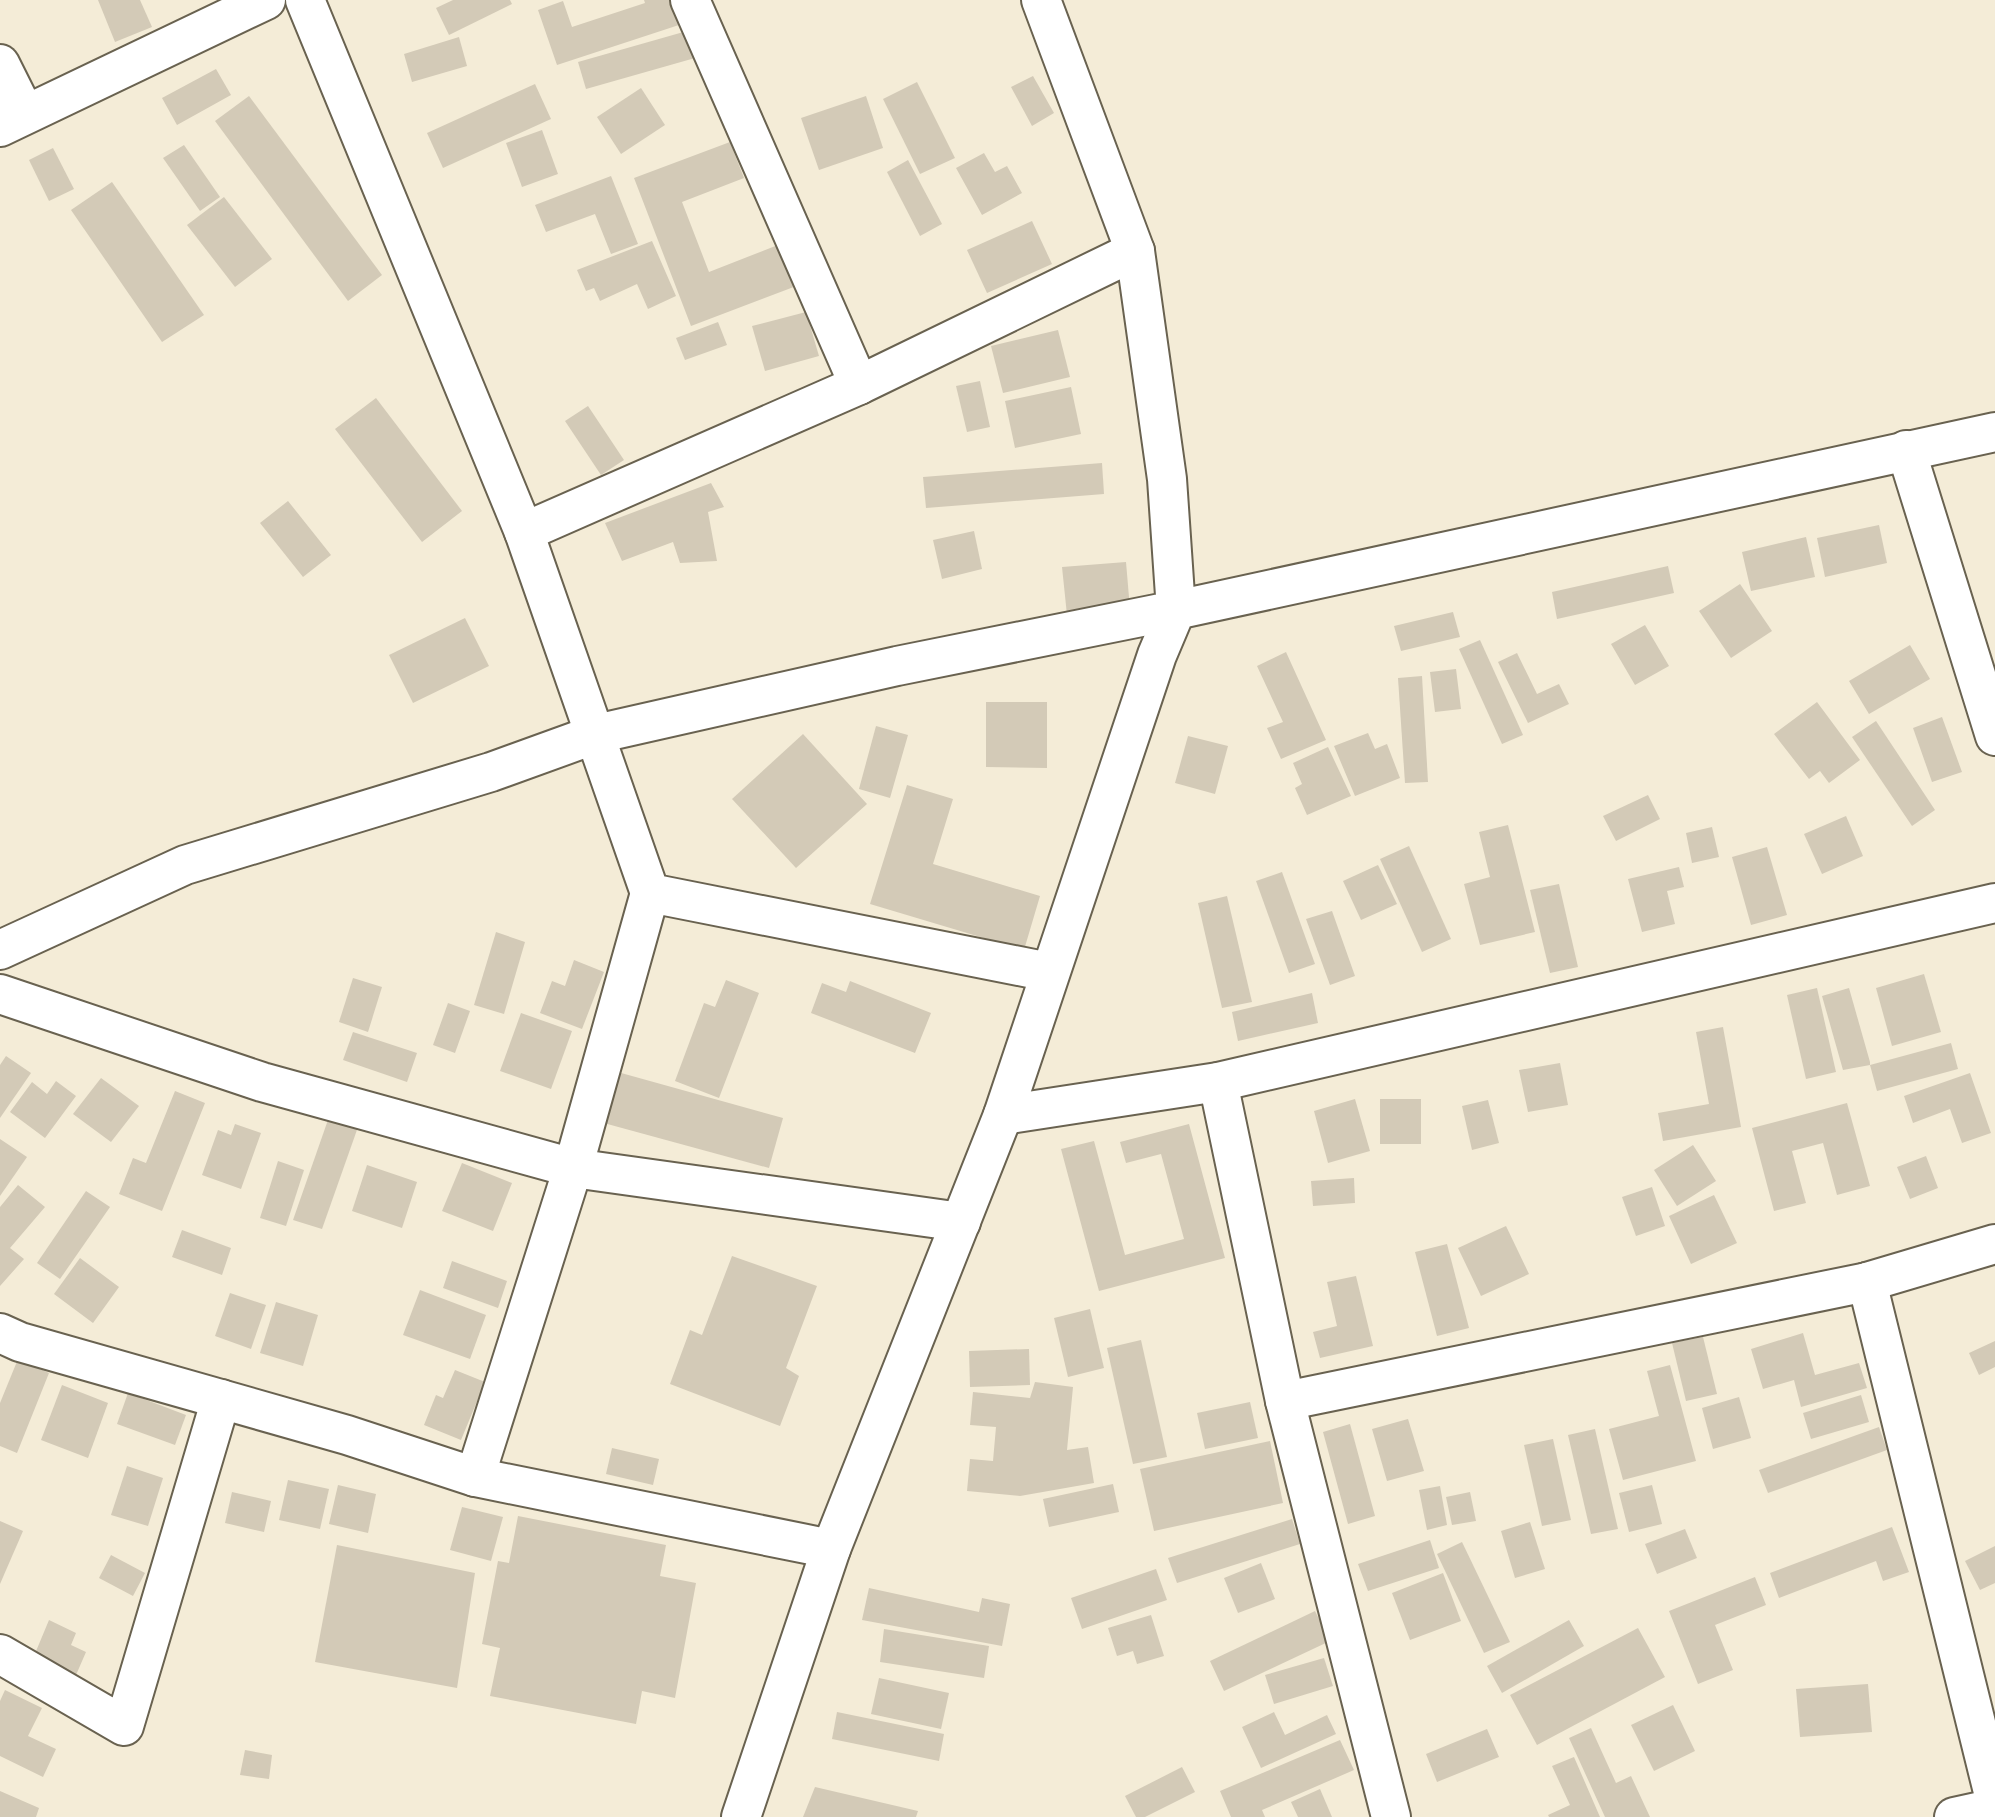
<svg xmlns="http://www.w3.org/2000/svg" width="1995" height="1817" font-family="Barlow,sans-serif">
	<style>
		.building { fill: #d3cab7 }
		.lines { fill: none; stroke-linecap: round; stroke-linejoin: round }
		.minor-casing { stroke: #696250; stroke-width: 42 }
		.minor { stroke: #fff; stroke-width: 38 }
	</style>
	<rect width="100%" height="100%" fill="#f4ecd7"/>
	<!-- building -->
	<g class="building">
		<polygon points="98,0 140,0 152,27 115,42"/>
		<polygon points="453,0 510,0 512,4 449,35 436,8"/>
		<polygon points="644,0 674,0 682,24 557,65 538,10 563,1 572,27 645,3"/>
		<polygon points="687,31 695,58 586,89 578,62"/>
		<polygon points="459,37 467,66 412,82 404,54"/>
		<polygon points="216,69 231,95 177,125 162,98"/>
		<polygon points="1033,76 1054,113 1032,126 1011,87"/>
		<polygon points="917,82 955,158 920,174 883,99"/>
		<polygon points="535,84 551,119 443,168 427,133"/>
		<polygon points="641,88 665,125 621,154 597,117"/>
		<polygon points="249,96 382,275 348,301 215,121"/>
		<polygon points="866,96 883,148 819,170 801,118"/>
		<polygon points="542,130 558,174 522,187 506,143"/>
		<polygon points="730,142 744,178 682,202 709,272 783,243 799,285 691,326 634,178"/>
		<polygon points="184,145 220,197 200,211 163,158"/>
		<polygon points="53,148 74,189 49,201 29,160"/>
		<polygon points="984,153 995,172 1007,166 1022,193 982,215 956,168"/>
		<polygon points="908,160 942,224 920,236 887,172"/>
		<polygon points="611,176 638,244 611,254 595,214 546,232 535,205"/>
		<polygon points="112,182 204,315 162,342 71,210"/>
		<polygon points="224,197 272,259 235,287 187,225"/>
		<polygon points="1032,221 1052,264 987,293 967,250"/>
		<polygon points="652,241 676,296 648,309 637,284 600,301 594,288 586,291 577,270"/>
		<polygon points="806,312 819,356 765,371 752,326"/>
		<polygon points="718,322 727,345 685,360 676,338"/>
		<polygon points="1058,330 1070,377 1003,393 991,346"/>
		<polygon points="980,381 990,427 967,432 956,386"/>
		<polygon points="1071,387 1081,434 1015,448 1005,401"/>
		<polygon points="376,398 462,511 422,542 335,429"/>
		<polygon points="588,406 624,460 601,475 565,421"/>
		<polygon points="1102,463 1104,494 926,508 923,477"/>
		<polygon points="711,483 724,507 708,512 717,561 680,563 673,542 622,561 605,523"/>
		<polygon points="288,501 331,555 303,577 260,523"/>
		<polygon points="1879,525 1887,563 1825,577 1817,538"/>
		<polygon points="974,531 982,569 942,579 933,540"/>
		<polygon points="1806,537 1815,577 1751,591 1742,552"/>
		<polygon points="1126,562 1130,609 1067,615 1062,567"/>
		<polygon points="1668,566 1674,593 1557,619 1552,592"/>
		<polygon points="1740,584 1772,631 1731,658 1699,611"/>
		<polygon points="1453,612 1460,637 1401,651 1394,626"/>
		<polygon points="465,618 489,666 413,703 389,655"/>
		<polygon points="1645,625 1669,666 1635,685 1611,644"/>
		<polygon points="1480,640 1523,735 1502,744 1459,649"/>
		<polygon points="1910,645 1930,679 1869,714 1849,681"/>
		<polygon points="1286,652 1326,740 1281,759 1267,728 1283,722 1257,666"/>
		<polygon points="1517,653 1537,694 1559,684 1569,704 1528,723 1498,662"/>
		<polygon points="1456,669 1461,709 1435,712 1430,672"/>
		<polygon points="1422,676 1428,782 1405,783 1398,678"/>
		<polygon points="986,702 1047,702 1047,768 986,767"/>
		<polygon points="1817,702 1860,760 1829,783 1820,771 1809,779 1774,734"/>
		<polygon points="1942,717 1962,772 1932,782 1913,728"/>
		<polygon points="1876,721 1935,810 1912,826 1852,737"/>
		<polygon points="876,726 908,735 890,798 859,789"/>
		<polygon points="1368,733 1375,749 1387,744 1400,778 1355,796 1334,746"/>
		<polygon points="803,734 867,804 796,868 732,799"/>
		<polygon points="1188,736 1228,746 1215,794 1175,783"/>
		<polygon points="1328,747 1351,796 1307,815 1295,788 1302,784 1293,763"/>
		<polygon points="907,785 953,799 933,864 1040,896 1024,950 870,904"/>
		<polygon points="1648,795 1660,819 1616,841 1603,816"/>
		<polygon points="1846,816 1863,856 1822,874 1804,834"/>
		<polygon points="1508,825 1535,932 1480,945 1464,884 1490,877 1479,832"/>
		<polygon points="1712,827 1719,857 1692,863 1686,833"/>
		<polygon points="1409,846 1451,939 1422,952 1380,859"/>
		<polygon points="1767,847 1787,915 1751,925 1732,857"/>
		<polygon points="1378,865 1397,904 1361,920 1343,881"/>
		<polygon points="1679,867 1684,887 1667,891 1675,924 1642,932 1628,879"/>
		<polygon points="1282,872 1315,964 1289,973 1256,881"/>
		<polygon points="1559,884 1578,967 1550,973 1530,890"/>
		<polygon points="1227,896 1252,1002 1222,1008 1198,903"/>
		<polygon points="1332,911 1355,976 1330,985 1306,919"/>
		<polygon points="496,932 525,942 504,1014 474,1005"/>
		<polygon points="574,960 604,972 582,1029 540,1013 552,981 565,986"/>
		<polygon points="1924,974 1941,1032 1892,1046 1876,988"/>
		<polygon points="353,978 382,987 368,1032 339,1022"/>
		<polygon points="726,980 759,993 719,1098 675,1081 704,1003 715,1007"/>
		<polygon points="850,981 931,1013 915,1053 811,1013 822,983 846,992"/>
		<polygon points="1817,988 1836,1072 1806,1079 1787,995"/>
		<polygon points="1849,988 1870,1062 1870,1065 1843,1070 1822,996"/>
		<polygon points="1312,993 1318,1023 1238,1041 1232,1012"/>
		<polygon points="448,1003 470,1011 455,1053 433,1045"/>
		<polygon points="521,1013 572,1031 551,1089 500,1071"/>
		<polygon points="1723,1027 1741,1127 1663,1141 1658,1113 1709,1104 1696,1032"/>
		<polygon points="353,1032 417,1053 407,1082 343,1060"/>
		<polygon points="1951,1043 1958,1069 1877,1091 1870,1065"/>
		<polygon points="6,1056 31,1073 0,1118 0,1065"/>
		<polygon points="1560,1063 1568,1105 1528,1112 1519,1070"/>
		<polygon points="614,1071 783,1118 769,1168 600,1122"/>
		<polygon points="1970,1073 1991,1133 1962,1143 1950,1109 1913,1123 1904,1096"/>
		<polygon points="101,1078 139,1106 111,1142 73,1114"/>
		<polygon points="56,1081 76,1096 45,1138 10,1112 32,1082 47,1094"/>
		<polygon points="175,1091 205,1103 162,1211 119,1194 133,1158 146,1163"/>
		<polygon points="1355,1099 1370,1151 1328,1163 1314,1111"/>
		<rect x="1380" y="1099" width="41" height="45"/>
		<polygon points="1488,1100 1499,1143 1472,1150 1462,1106"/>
		<polygon points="1847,1103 1870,1186 1837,1195 1823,1143 1792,1151 1806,1203 1774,1211 1752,1128"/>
		<polygon points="329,1117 358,1127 322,1229 293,1220"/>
		<polygon points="235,1124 261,1133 241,1189 202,1175 218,1130 231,1135"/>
		<polygon points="1189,1124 1225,1258 1099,1291 1061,1149 1094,1141 1125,1255 1184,1239 1161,1154 1126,1163 1120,1142"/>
		<polygon points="0,1139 27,1157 0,1196"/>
		<polygon points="1693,1145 1716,1181 1677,1206 1654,1170"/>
		<polygon points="1926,1156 1938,1188 1910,1199 1897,1167"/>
		<polygon points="278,1161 304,1170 286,1226 260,1218"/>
		<polygon points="462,1163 512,1183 493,1231 442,1211"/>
		<polygon points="367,1165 417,1182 402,1228 352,1211"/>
		<polygon points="1354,1178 1355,1203 1313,1206 1311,1181"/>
		<polygon points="18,1185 45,1207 10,1248 24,1259 0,1286 0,1207"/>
		<polygon points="1652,1187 1665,1226 1636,1236 1622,1197"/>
		<polygon points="86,1191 110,1207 60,1279 37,1263"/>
		<polygon points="1714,1195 1737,1243 1691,1264 1669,1216"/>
		<polygon points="1506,1226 1529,1274 1481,1296 1458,1248"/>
		<polygon points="182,1230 231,1248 222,1275 172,1257"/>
		<polygon points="1447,1244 1469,1328 1437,1336 1415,1252"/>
		<polygon points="732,1256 817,1286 786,1368 799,1376 780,1426 670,1384 690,1330 702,1335"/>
		<polygon points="80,1258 119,1287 93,1323 54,1294"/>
		<polygon points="452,1261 507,1281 498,1308 443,1288"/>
		<polygon points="1356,1276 1373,1346 1320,1358 1313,1332 1337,1326 1327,1282"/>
		<polygon points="420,1290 486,1315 470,1359 403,1335"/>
		<polygon points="230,1293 266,1305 251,1349 215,1336"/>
		<polygon points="276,1302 318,1315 303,1366 260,1353"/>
		<polygon points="1090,1309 1104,1368 1068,1377 1054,1318"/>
		<polygon points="1803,1333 1815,1375 1859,1363 1867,1388 1801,1407 1794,1380 1763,1389 1751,1349"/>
		<polygon points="1703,1337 1717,1394 1686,1401 1672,1343"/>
		<polygon points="1141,1340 1167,1457 1133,1464 1107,1348"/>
		<polygon points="1995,1341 1995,1367 1979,1375 1969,1353"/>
		<polygon points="1029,1349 1030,1385 970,1387 969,1351"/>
		<polygon points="18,1359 49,1373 17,1453 0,1446 0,1403"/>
		<polygon points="1670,1365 1696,1461 1623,1480 1609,1429 1659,1416 1647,1371"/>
		<polygon points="455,1370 485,1382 461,1440 424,1425 436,1395 443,1398"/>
		<polygon points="1035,1382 1073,1387 1067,1450 1088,1447 1094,1483 1020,1496 967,1491 970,1459 993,1461 996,1427 970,1425 973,1392 1030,1398"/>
		<polygon points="62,1385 108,1403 88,1458 41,1440"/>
		<polygon points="128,1393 186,1415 175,1445 117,1424"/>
		<polygon points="1861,1395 1869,1422 1811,1439 1803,1413"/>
		<polygon points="1739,1397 1751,1438 1713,1449 1702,1408"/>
		<polygon points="1250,1402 1258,1438 1205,1449 1197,1413"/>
		<polygon points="1408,1419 1424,1471 1387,1481 1372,1429"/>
		<polygon points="1350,1424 1375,1516 1348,1524 1323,1432"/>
		<polygon points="1879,1427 1887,1450 1768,1493 1759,1470"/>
		<polygon points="1595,1429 1618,1529 1591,1534 1568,1435"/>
		<polygon points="1553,1439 1571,1520 1542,1526 1524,1445"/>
		<polygon points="1270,1441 1283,1503 1154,1531 1140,1469"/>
		<polygon points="612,1448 659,1459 653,1485 606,1474"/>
		<polygon points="127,1466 163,1478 148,1526 111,1515"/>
		<polygon points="288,1480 329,1489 320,1529 279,1520"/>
		<polygon points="1113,1484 1119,1512 1049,1527 1043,1499"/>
		<polygon points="338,1485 376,1494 368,1533 329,1524"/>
		<polygon points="1652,1485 1662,1524 1629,1532 1619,1493"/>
		<polygon points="1440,1486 1447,1525 1427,1530 1419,1490"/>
		<polygon points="232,1492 271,1501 264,1532 225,1523"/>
		<polygon points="1470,1492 1476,1521 1452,1525 1446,1497"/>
		<polygon points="462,1507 503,1517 491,1561 450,1550"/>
		<polygon points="518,1516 666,1545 660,1576 696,1583 675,1698 642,1691 636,1724 490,1696 500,1648 482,1644 498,1561 509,1563"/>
		<polygon points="1292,1519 1300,1544 1177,1583 1168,1558"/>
		<polygon points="0,1521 23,1531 0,1584"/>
		<polygon points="1530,1522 1545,1569 1515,1578 1501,1531"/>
		<polygon points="1892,1527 1909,1572 1883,1581 1876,1561 1779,1598 1770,1573"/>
		<polygon points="1685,1529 1697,1558 1657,1574 1645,1544"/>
		<polygon points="1430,1540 1439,1568 1368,1591 1358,1564"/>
		<polygon points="1462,1542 1510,1642 1484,1653 1437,1554"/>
		<polygon points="337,1545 475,1573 457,1688 315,1662"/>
		<polygon points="1995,1546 1995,1583 1980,1590 1965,1561"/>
		<polygon points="111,1555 145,1573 133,1596 99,1578"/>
		<polygon points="1261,1563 1275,1599 1238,1613 1224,1578"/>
		<polygon points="1156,1569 1167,1600 1082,1629 1071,1598"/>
		<polygon points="1443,1573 1461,1621 1410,1640 1392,1593"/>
		<polygon points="1755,1577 1766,1605 1715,1625 1733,1670 1698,1684 1669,1611"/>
		<polygon points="869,1588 979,1612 982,1598 1010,1604 1002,1646 862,1620"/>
		<polygon points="1315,1611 1330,1641 1224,1691 1210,1661"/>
		<polygon points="1151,1615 1164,1656 1137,1664 1133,1651 1117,1656 1108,1628"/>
		<polygon points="49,1620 76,1633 71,1645 86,1652 76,1675 34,1656"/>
		<polygon points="1569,1620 1584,1646 1502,1693 1487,1666"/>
		<polygon points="1638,1628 1665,1677 1537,1745 1510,1695"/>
		<polygon points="884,1629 989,1646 984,1678 880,1662"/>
		<polygon points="1324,1658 1333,1686 1274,1704 1265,1675"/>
		<polygon points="879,1678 949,1693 941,1729 871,1714"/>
		<polygon points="1868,1684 1872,1732 1800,1737 1796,1689"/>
		<polygon points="5,1690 42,1708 28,1736 56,1749 43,1777 0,1756 0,1701"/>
		<polygon points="1673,1705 1695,1751 1654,1771 1631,1725"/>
		<polygon points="837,1712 944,1734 939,1761 832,1739"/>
		<polygon points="1274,1712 1285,1735 1327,1715 1336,1734 1261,1768 1242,1727"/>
		<polygon points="1591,1728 1616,1783 1631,1776 1650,1817 1605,1817 1569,1738"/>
		<polygon points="1487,1729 1499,1757 1437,1782 1426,1754"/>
		<polygon points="1340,1740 1354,1770 1262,1810 1265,1817 1231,1817 1220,1791"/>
		<polygon points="245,1750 272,1755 269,1779 240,1775"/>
		<polygon points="1574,1757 1600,1817 1549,1817 1548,1815 1570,1805 1552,1766"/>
		<polygon points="1182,1767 1195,1792 1145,1817 1136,1817 1125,1796"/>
		<polygon points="815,1787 918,1811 916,1817 803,1817"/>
		<polygon points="1320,1789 1332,1817 1298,1817 1291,1802"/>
		<polygon points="0,1791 39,1808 36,1817 0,1817"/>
	</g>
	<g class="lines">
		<!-- minor casing -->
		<g class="minor-casing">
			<g id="minor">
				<polyline points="305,0 524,532 650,893 1049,972"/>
				<polyline points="690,0 859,385"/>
				<polyline points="0,64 25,114"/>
				<polyline points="0,127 266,0"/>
				<polyline points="1906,450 1995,736"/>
				<polyline points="524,532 859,385 1135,251"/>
				<polyline points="0,950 185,865 491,772 596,734 897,666 1176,610 1167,479 1135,251 1041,0"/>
				<polyline points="0,994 262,1082 573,1168 961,1222"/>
				<polyline points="1218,1082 1285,1401 1391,1817"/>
				<polyline points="1003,1115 1218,1082 1995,903"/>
				<polyline points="1867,1282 1995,1800"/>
				<polyline points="0,1333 20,1342 347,1435 475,1477 831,1549"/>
				<polyline points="1285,1401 1867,1282 1995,1244"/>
				<polyline points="475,1477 573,1168 650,893"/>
				<polyline points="0,1654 124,1726 221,1399"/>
				<polyline points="741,1817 831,1549 1003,1115 1157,655 1176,610 1995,432"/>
				<polyline points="1954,1817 1995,1808"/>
			</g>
		</g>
		<!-- minor -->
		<use href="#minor" class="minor"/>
	</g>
</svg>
